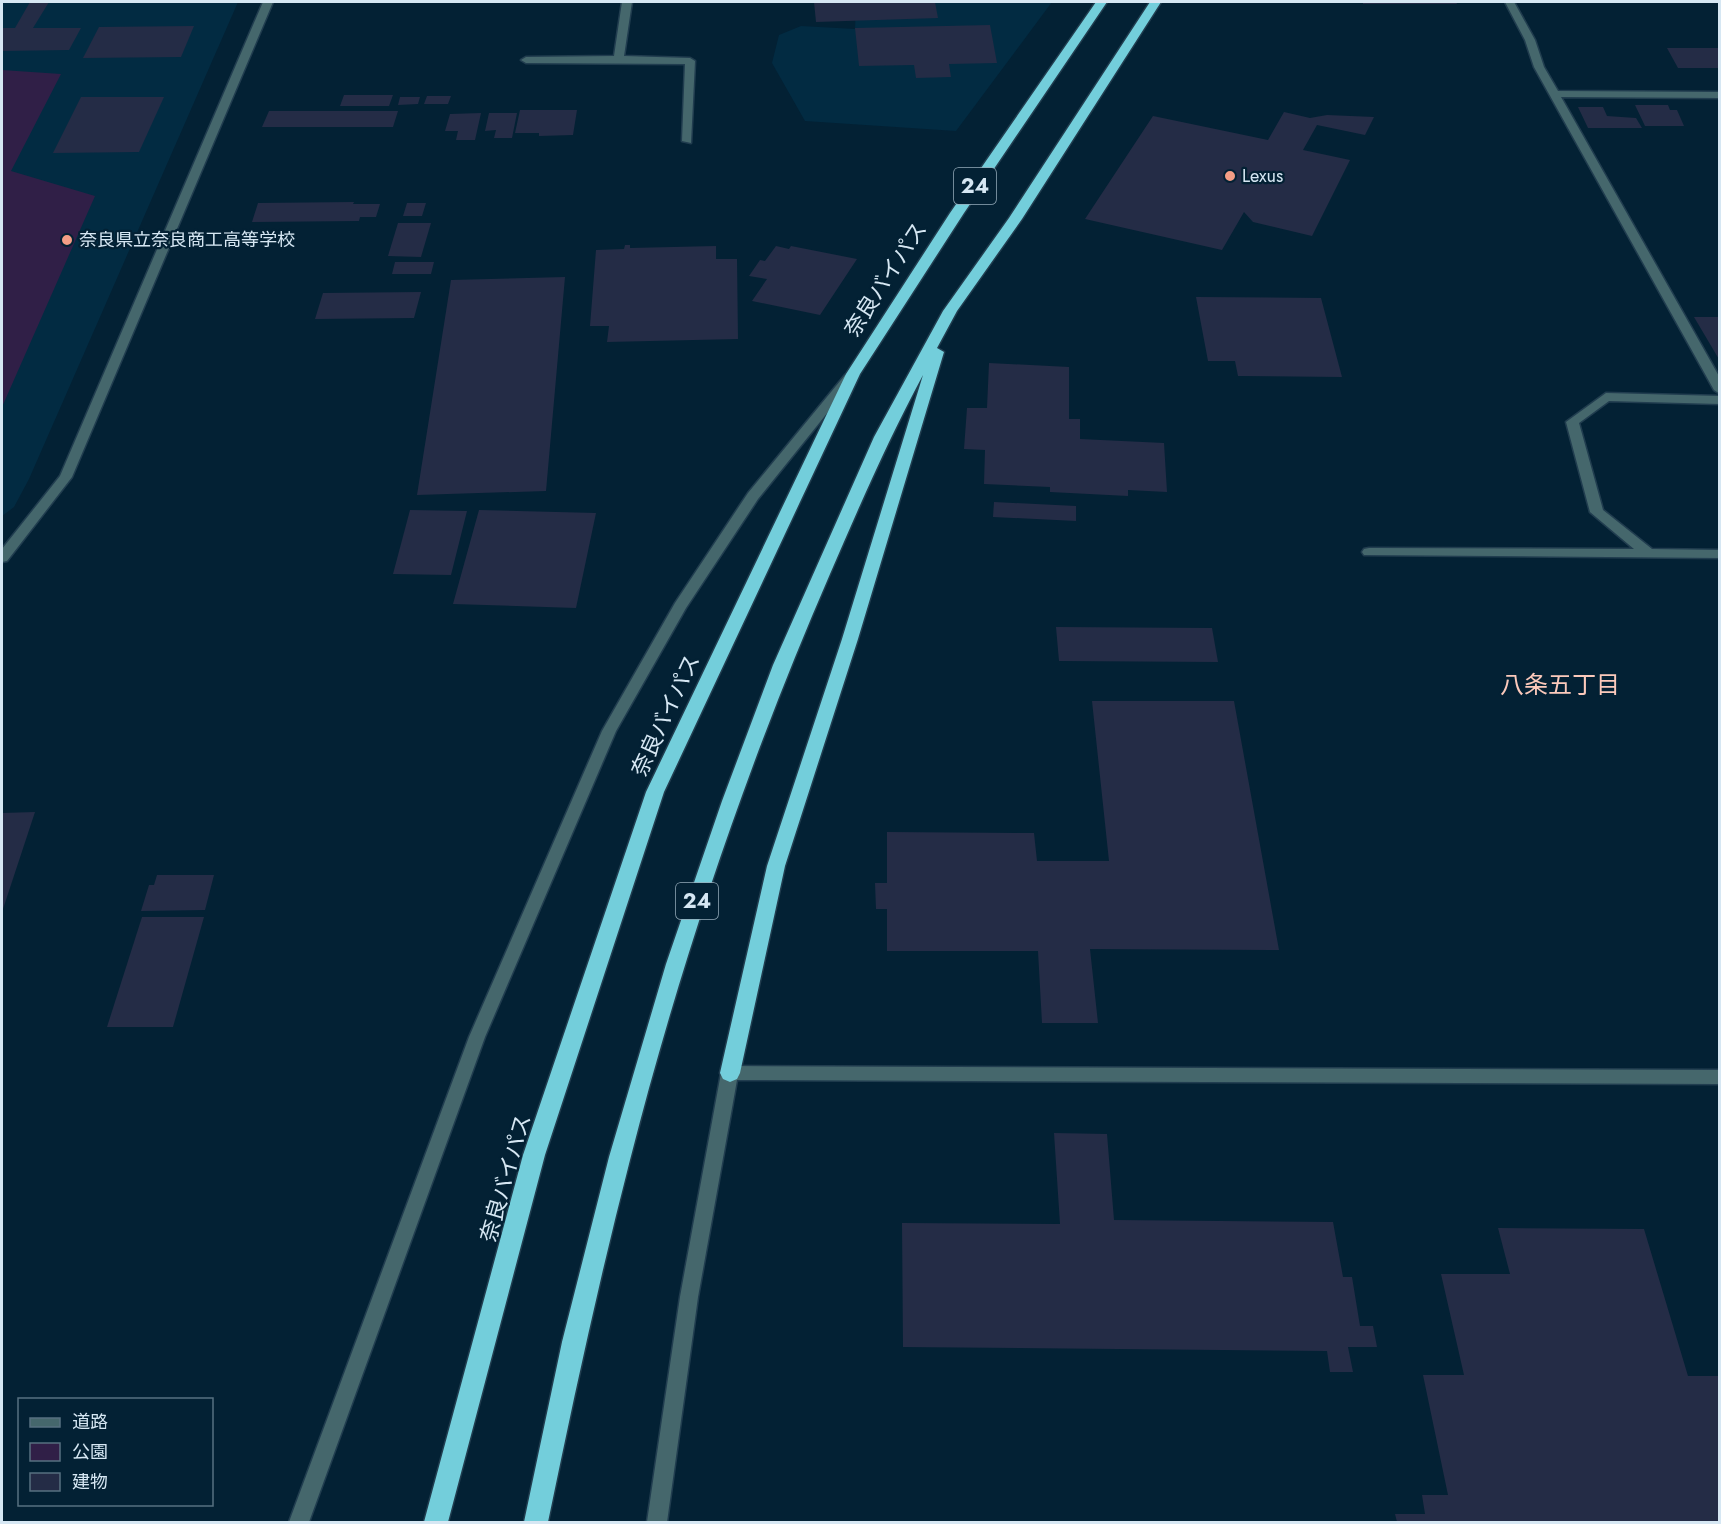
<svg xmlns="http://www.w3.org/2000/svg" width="1721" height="1524" font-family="Jost,'Noto Sans JP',sans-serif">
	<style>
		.built { fill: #022b42 }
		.green { fill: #301f47 }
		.building { fill: #242c46 }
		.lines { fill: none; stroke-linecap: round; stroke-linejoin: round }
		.minor-casing { stroke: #213d4f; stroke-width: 3 }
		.highway-casing { stroke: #213d4f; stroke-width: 3 }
		.minor { fill: #45676c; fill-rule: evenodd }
		.highway { fill: #73cedb; fill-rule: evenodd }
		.poi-dot { fill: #f49e86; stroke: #032134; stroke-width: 2 }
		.labels { text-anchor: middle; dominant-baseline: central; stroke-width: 4.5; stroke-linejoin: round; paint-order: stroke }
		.far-poi-label { font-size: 18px; fill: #d6e7f3; stroke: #032134; text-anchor: start }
		.shield { fill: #032134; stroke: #97acba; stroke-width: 1.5 }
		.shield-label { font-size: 21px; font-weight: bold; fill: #d6e7f3 }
		.street-label { font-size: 22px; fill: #d6e7f3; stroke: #032134 }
		.neighbourhood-label { font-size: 24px; fill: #fbc9bb; stroke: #032134 }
	</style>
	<rect width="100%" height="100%" fill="#032134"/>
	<!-- built -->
	<g class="built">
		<polygon points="2,2 238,2 29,479 14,507 2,516"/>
		<polygon points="856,2 1052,2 956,131 805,121 772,63 779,35 801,26 855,29"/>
	</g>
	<!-- green -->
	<polygon class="green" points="2,70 61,74 11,171 95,196 2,407"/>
	<!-- building -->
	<g class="building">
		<polygon points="30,2 49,2 33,28 81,28 69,50 2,51 2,28 15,28"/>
		<polygon points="814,2 935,2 938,18 816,22"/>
		<polygon points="1363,2 1456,2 1457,4 1363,4"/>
		<polygon points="990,25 997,63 949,64 951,77 916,78 914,65 859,66 855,28"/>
		<polygon points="194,26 181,57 83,58 99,27"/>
		<polygon points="1667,48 1720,48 1720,68 1678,68"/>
		<polygon points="344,95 393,95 389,106 340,106"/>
		<polygon points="427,96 451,96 448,104 424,104"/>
		<polygon points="81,97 164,97 139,152 53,153"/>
		<polygon points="400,97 420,97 418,104 398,105"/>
		<polygon points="1635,105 1668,105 1670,110 1677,110 1684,126 1645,126"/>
		<polygon points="1578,107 1603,107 1607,116 1636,118 1642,128 1588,128"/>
		<polygon points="520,110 577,110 573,135 539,136 539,133 515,133"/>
		<polygon points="269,111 398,111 393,127 262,127"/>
		<polygon points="1284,112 1310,118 1327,115 1374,117 1365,135 1317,125 1303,150 1350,160 1312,236 1253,222 1244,212 1222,250 1085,219 1153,116 1268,140"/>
		<polygon points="481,113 475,140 456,140 458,131 445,131 450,114"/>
		<polygon points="489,113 517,113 512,138 494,138 496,130 485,131"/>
		<polygon points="354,202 353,204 380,204 376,217 360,217 359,221 252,222 258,203"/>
		<polygon points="407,203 426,203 422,216 403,216"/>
		<polygon points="398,223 431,223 421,257 388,256"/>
		<polygon points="625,245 630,245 630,248 716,246 716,259 737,259 738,339 607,342 609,326 590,326 596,250 624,249"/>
		<polygon points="776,246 789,249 791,246 857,259 820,315 752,301 767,279 749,276 760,260 765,261"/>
		<polygon points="395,262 434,262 431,274 392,274"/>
		<polygon points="565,277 546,491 417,495 451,280"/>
		<polygon points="421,292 414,318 315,319 323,293"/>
		<polygon points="1196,297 1321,298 1342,377 1238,376 1235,361 1208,361"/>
		<polygon points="1694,317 1720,317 1720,361"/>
		<polygon points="989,363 1069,367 1069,419 1080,419 1080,439 1164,443 1167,492 1128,490 1128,496 1050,492 1050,487 984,484 985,450 964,449 967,408 987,408"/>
		<polygon points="994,502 1076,506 1076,521 993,517"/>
		<polygon points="410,510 467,511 451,575 393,574"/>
		<polygon points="479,510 596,513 576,608 453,604"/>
		<polygon points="1056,627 1212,628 1218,662 1059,661"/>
		<polygon points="1092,701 1234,701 1279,950 1090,949 1098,1023 1042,1023 1038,951 887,951 887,909 876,909 875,883 887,883 887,832 1034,833 1037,861 1109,861"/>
		<polygon points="35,812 2,912 2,813"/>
		<polygon points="157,875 214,875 205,910 141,911 149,885 154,885"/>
		<polygon points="142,917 204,917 173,1027 107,1027"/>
		<polygon points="1054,1133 1107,1134 1114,1220 1333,1222 1343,1277 1352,1277 1360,1326 1373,1326 1377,1347 1348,1347 1353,1372 1330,1372 1327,1351 903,1347 902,1223 1060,1224"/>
		<polygon points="1498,1228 1644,1229 1688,1376 1720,1376 1720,1522 1397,1522 1395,1514 1425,1514 1422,1495 1448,1495 1423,1375 1464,1375 1441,1274 1510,1274"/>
	</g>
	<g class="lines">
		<!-- minor casing -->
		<g class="minor-casing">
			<g id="minor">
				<polygon points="263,2 273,2 72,477 7,561 2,562 2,549 60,476"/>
				<polygon points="622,2 632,2 624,56 690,58 695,61 691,143 682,141 685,64 526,63 521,60 526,57 614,56"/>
				<polygon points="1505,2 1514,2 1535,40 1544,67 1558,91 1720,92 1720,98 1561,97 1720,378 1720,394 1714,390 1534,67 1525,40"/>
				<polygon points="849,374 855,378 853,381 758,499 686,608 616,731 485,1037 309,1522 289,1522 469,1037 602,731 675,603 748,493 845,375"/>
				<polygon points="1606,393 1720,396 1720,404 1609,401 1579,423 1603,510 1652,549 1720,550 1720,558 1364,555 1362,552 1364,549 1369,548 1634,549 1590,512 1566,422"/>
				<polygon points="730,1066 1720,1070 1720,1084 737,1080 698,1297 667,1522 647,1522 680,1297 721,1073 724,1068"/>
			</g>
		</g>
		<!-- highway casing -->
		<g class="highway-casing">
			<g id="highway">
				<polygon points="1096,2 1107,2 964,213 860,374 664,792 545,1155 448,1522 424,1522 523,1155 646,792 846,374 950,213"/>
				<path d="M1150,2h11l-139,217 -65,92 -20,37 7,4 -86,287 -73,227 -45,207 -3,6 -7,3 -7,-3 -3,-6 47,-207 75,-227 81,-264c-35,65 -64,132 -93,199 -82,189 -149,386 -200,586 -31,120 -57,241 -82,362h-24l38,-180 47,-185 57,-193 56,-163 51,-136 101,-228 69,-126 66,-93z"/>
			</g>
		</g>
		<!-- minor -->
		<use href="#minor" class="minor"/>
		<!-- highway -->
		<use href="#highway" class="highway"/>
	</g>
	<!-- markers -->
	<g class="poi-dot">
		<circle cx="1230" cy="176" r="6"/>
		<circle cx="67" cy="240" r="6"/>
	</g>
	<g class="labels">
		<!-- far-poi labels -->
		<g class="far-poi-label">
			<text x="1242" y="176">Lexus</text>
			<text x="79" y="240">奈良県立奈良商工高等学校</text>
		</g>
		<!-- shield labels -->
		<g class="shield">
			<rect x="954" y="168" width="42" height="36" rx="4.5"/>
			<rect x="676" y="883" width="42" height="36" rx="4.5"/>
		</g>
		<g class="shield-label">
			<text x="975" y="186">24</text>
			<text x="697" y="901">24</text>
		</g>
		<!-- street labels -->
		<g class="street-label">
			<text transform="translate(885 279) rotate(-57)">奈良バイパス</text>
			<text transform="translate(665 715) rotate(-65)">奈良バイパス</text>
			<text transform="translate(505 1178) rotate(-74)">奈良バイパス</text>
		</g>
		<!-- neighbourhood labels -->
		<g class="neighbourhood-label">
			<text x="1560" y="684">八条五丁目</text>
		</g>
	</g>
	<!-- border -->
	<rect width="1721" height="1524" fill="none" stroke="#d6e7f3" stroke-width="6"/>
	<!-- legend -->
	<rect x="18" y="1398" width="195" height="108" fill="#032134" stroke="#577080" stroke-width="1.5"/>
	<rect x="30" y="1418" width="30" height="9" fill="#45676c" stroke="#577080" stroke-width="1.5"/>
	<text x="72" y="1428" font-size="18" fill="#d6e7f3">道路</text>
	<rect x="30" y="1443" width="30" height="18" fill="#301f47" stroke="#577080" stroke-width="1.5"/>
	<text x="72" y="1458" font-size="18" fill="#d6e7f3">公園</text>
	<rect x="30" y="1473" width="30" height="18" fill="#242c46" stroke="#577080" stroke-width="1.5"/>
	<text x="72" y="1488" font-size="18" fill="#d6e7f3">建物</text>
</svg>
